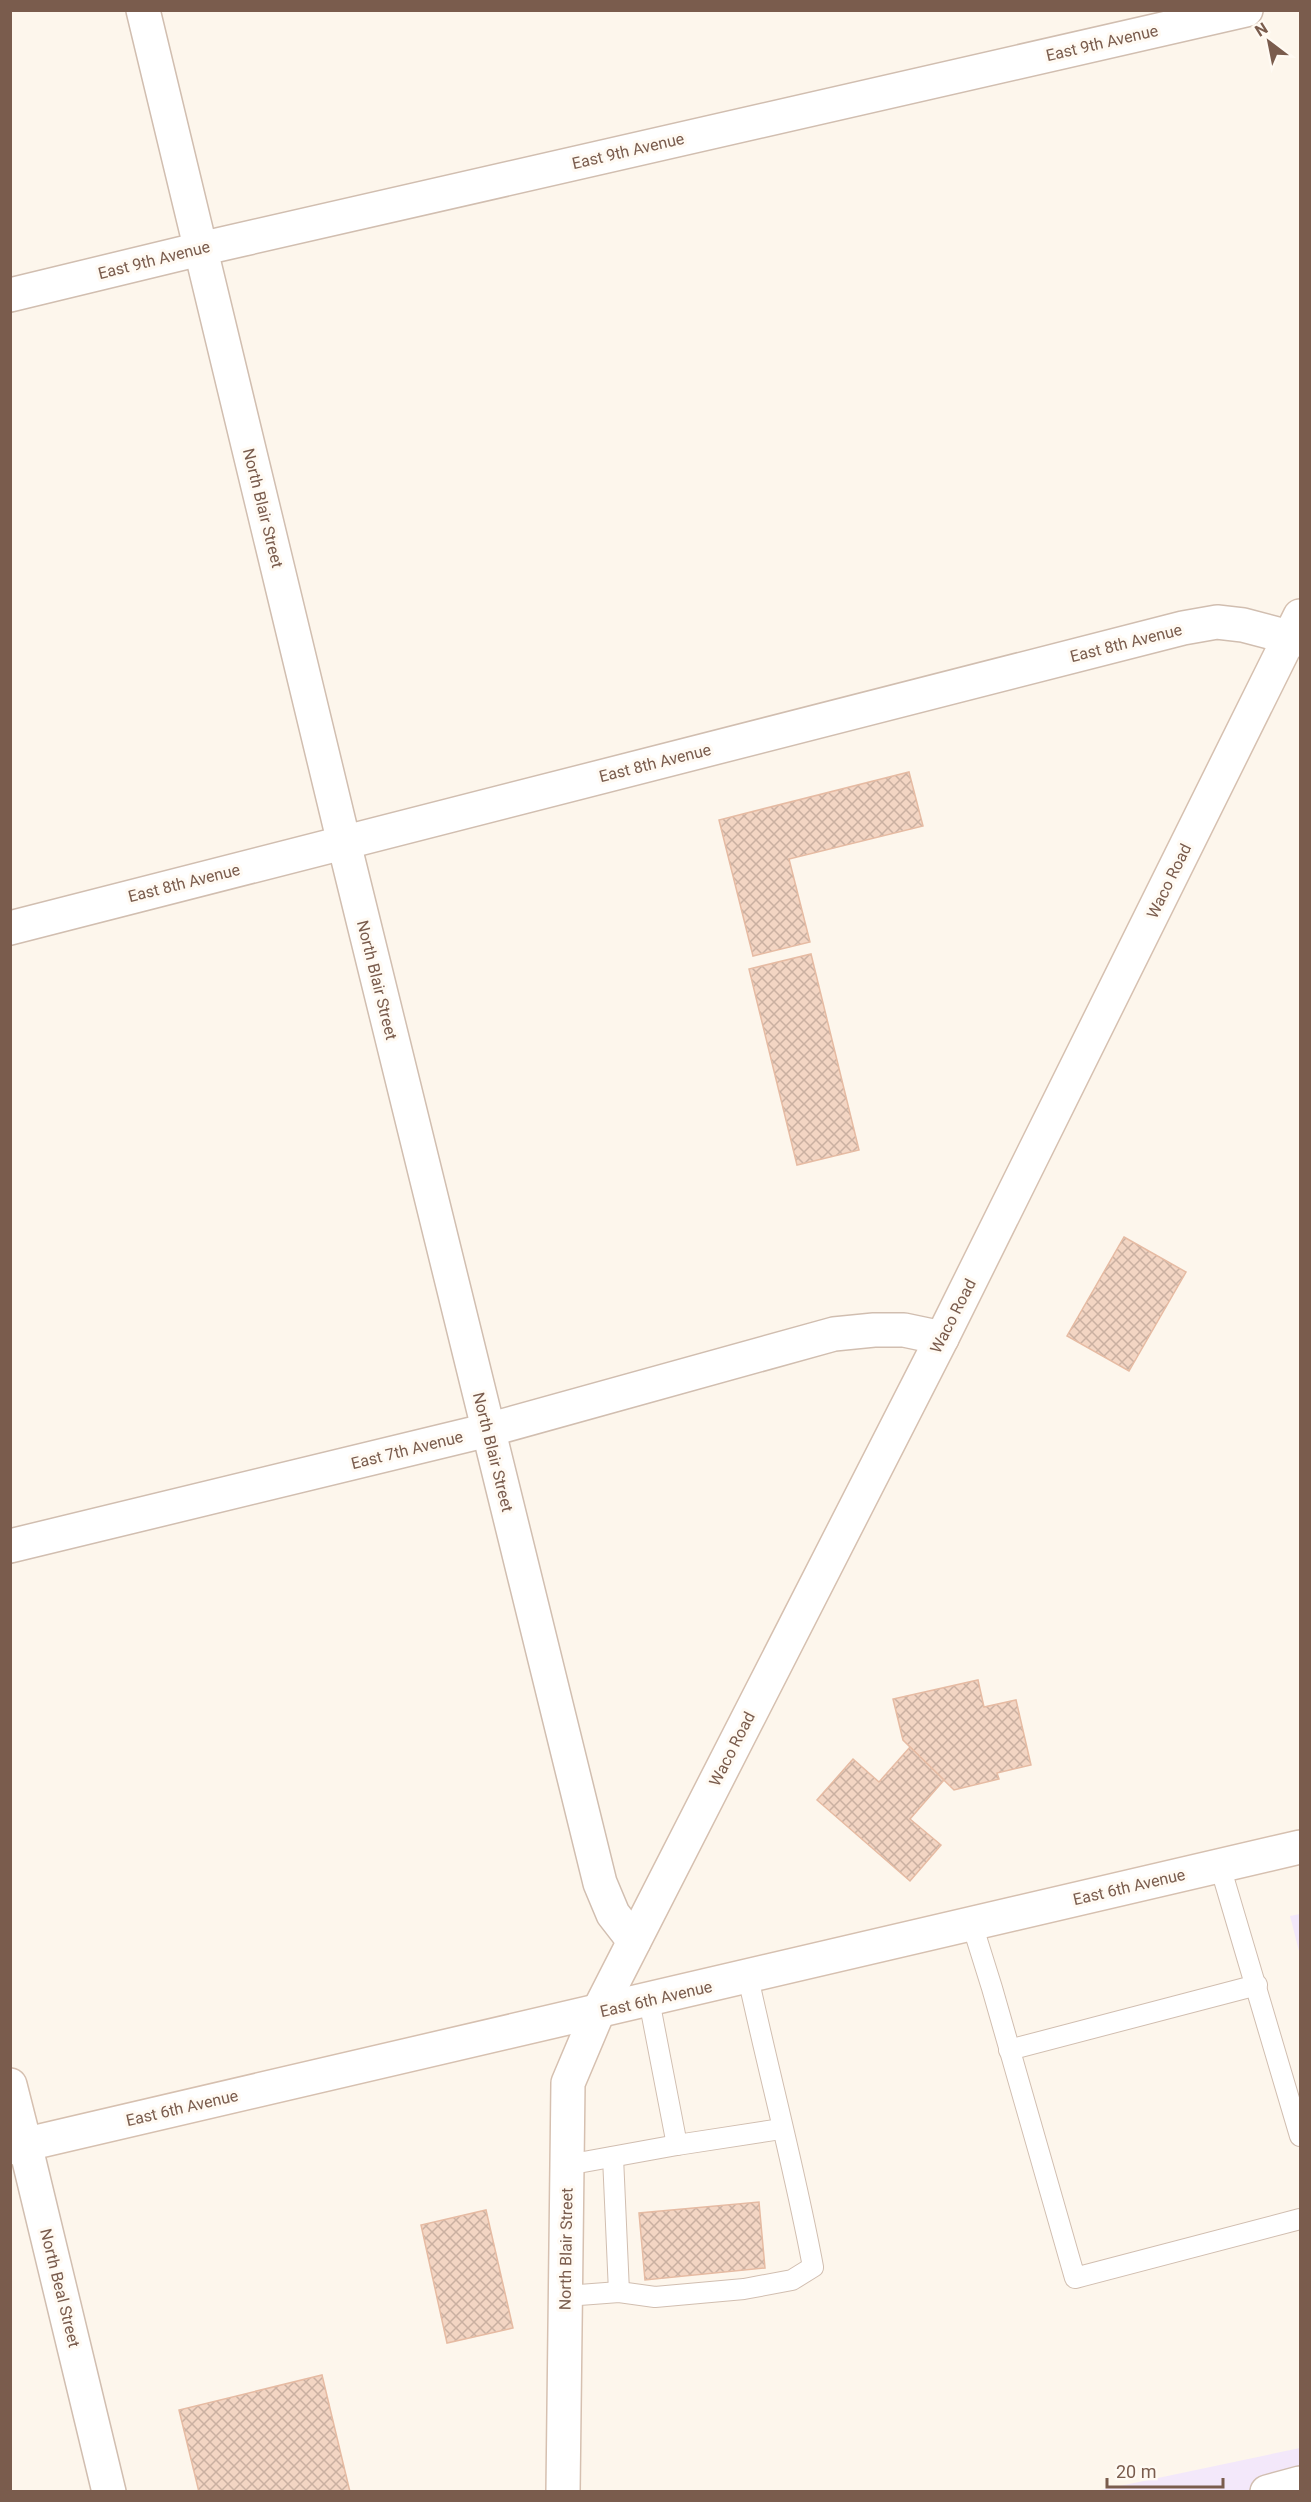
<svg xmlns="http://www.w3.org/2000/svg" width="1311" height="2502" font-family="Roboto,sans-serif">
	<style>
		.education { fill: #f3e8fa }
		.building { fill: url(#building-cross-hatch); stroke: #e6bba3; stroke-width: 1.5 }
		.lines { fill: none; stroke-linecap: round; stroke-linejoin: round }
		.lane-casing { stroke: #d1beb0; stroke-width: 22 }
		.street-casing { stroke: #d1beb0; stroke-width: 36 }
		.secondary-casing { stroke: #d6c0b0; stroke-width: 36 }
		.lane { stroke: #fff; stroke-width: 20 }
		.street { stroke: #fff; stroke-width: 33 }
		.secondary { stroke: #fff; stroke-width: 33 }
		.labels { text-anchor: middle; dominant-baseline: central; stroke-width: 6; stroke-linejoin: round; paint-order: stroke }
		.street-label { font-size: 16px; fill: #7a5c4d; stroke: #fffaf3 }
	</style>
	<defs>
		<pattern id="building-cross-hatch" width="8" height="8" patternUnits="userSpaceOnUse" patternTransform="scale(1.5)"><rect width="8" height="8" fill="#f3d5c3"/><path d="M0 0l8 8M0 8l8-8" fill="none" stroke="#cab0a1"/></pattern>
	</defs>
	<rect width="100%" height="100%" fill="#fdf6ec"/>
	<!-- education -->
	<g class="education">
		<polygon points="1300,1914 1300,1955 1290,1916"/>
		<polygon points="1300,2448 1300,2491 1096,2491"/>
	</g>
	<!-- building -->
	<g class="building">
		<polygon points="909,772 923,826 789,859 810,942 753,956 719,820"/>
		<polygon points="811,954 859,1150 797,1165 749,969"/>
		<polygon points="1124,1237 1186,1272 1129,1371 1067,1336"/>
		<polygon points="978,1680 984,1707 1016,1700 1031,1765 997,1773 999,1779 954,1790 903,1740 893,1699"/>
		<polygon points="910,1747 944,1780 910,1819 941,1845 910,1881 817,1800 853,1759 879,1782"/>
		<polygon points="759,2202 765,2268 645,2280 639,2213"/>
		<polygon points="486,2210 513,2328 447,2343 421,2225"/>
		<polygon points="322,2375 350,2492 199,2492 179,2410"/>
	</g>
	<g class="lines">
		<!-- lane casing -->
		<g class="lane-casing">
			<g id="lane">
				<polyline points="1220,1866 1300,2136"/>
				<polyline points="972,1924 992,1988 1075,2278 1300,2219"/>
				<polyline points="649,2000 677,2145 781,2129"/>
				<polyline points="1009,2050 1257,1985"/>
				<polyline points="613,2157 619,2292"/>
				<polyline points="567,2165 677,2145"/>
				<path d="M566,2296l53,-4 36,5 89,-8 48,-9 21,-13c-18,-97 -44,-193 -65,-290"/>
			</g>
		</g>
		<!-- street casing -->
		<g class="street-casing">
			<g id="street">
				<polyline points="143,10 344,843 600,1883 613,1914 634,1941"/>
				<polyline points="10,295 200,249 1246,10"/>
				<polyline points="10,928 1183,628 1217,622 1243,625 1300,640"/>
				<polyline points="10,1546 488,1430 834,1334 874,1330 904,1330 942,1338"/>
				<polyline points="25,2144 109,2492"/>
				<polyline points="1267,2492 1300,2483"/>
			</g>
		</g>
		<!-- secondary casing -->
		<g class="secondary-casing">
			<g id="secondary">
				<polyline points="10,2085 25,2144"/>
				<polyline points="10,2148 1300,1847"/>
				<polyline points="563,2492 568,2083 598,2012 942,1338 1300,616"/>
			</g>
		</g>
		<!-- lane -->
		<use href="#lane" class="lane"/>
		<!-- street -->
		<use href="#street" class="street"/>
		<!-- secondary -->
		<use href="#secondary" class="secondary"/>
	</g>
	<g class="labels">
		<!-- street labels -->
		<g class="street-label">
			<text transform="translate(1102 43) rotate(-13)">East 9th Avenue</text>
			<text transform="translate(628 151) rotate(-13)">East 9th Avenue</text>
			<text transform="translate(154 260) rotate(-14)">East 9th Avenue</text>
			<text transform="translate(263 508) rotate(76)">North Blair Street</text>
			<text transform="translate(1126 643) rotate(-14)">East 8th Avenue</text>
			<text transform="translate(655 763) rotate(-14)">East 8th Avenue</text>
			<text transform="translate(1169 881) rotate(-64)">Waco Road</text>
			<text transform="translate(184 883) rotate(-14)">East 8th Avenue</text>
			<text transform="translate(377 980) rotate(76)">North Blair Street</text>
			<text transform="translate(953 1316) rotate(-63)">Waco Road</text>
			<text transform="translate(407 1450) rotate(-14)">East 7th Avenue</text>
			<text transform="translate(493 1452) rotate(76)">North Blair Street</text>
			<text transform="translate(732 1749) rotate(-63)">Waco Road</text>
			<text transform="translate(1129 1887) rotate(-13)">East 6th Avenue</text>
			<text transform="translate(656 1999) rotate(-13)">East 6th Avenue</text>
			<text transform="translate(182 2108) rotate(-13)">East 6th Avenue</text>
			<text transform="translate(566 2249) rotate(-89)">North Blair Street</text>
			<text transform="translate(60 2288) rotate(76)">North Beal Street</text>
		</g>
	</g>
	<!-- border -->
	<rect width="1311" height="2502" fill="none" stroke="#7a5c4d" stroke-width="24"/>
	<!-- north arrow -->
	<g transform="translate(1269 42) rotate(328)" stroke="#fffaf3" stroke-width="4.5" paint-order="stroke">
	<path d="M0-4.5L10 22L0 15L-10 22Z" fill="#7a5c4d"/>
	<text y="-9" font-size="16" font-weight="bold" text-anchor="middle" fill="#7a5c4d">N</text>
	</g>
	<!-- scale -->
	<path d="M1107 2478v9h116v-9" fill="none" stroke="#7a5c4d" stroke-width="3"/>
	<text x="1116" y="2478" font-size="18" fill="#7a5c4d" stroke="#fffaf3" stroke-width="4.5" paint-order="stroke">20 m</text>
</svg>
